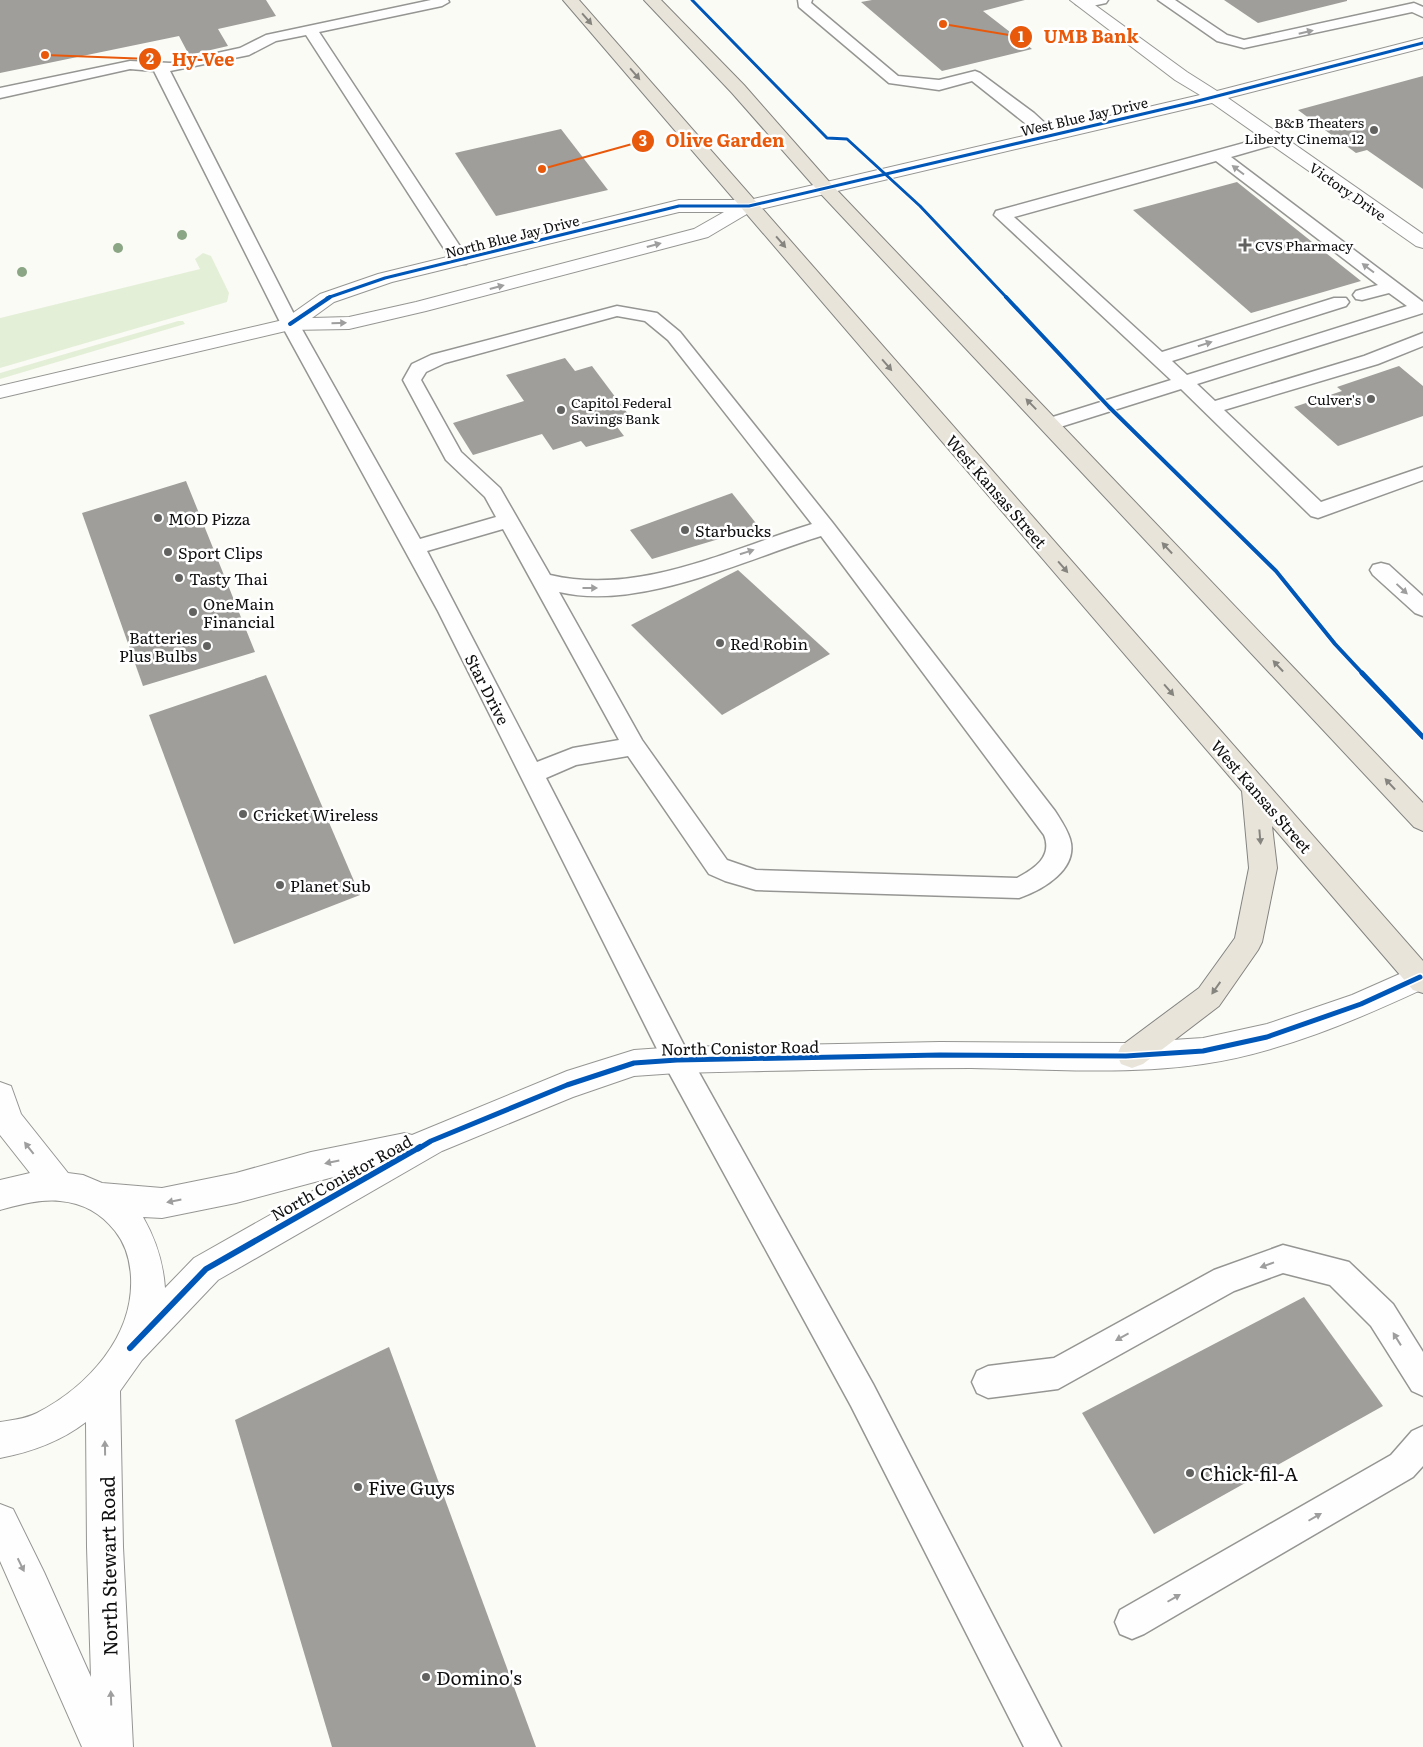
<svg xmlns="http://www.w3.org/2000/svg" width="1423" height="1747" font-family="Literata,serif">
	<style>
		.green { fill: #e4efd8 }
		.building { fill: #9f9e9b }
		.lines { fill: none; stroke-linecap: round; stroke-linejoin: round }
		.service-casing { stroke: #959593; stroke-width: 3 }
		.minor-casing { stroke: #959593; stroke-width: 2 }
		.trunk-casing { stroke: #838380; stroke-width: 2 }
		.service { fill: #fefefe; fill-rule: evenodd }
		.minor { fill: #fefefe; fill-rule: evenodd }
		.trunk { fill: #e8e4da; fill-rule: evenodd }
		.cycleway-far3-casing { stroke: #fff; stroke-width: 5 }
		.cycleway-far2-casing { stroke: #fff; stroke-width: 6 }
		.cycleway-far1-casing { stroke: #fff; stroke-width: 8 }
		.cycleway-casing { stroke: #fff; stroke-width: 9 }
		.cycleway-far3 { stroke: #0057b8; stroke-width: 3 }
		.cycleway-far2 { stroke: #0057b8; stroke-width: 4 }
		.cycleway-far1 { stroke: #0057b8; stroke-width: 5 }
		.cycleway { stroke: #0057b8; stroke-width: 6 }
		.tree { fill: #8ba684 }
		.oneway { fill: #86847f }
		.oneway2 { fill: #9e9e9e }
		.poi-dot { fill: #626260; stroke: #fff; stroke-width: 2 }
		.labels { text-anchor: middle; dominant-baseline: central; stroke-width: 5; stroke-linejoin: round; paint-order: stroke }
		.far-street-label { font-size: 14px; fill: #0f0f0f; stroke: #fff }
		.far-poi-label { font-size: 14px; fill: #0f0f0f; stroke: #fff; text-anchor: end }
		.street-label { font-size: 16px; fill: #0f0f0f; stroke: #fff }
		.poi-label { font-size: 16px; fill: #0f0f0f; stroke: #fff; text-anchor: start }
		.near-poi-label { font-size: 19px; fill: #0f0f0f; stroke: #fff; text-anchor: start }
		.near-street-label { font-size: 19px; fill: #0f0f0f; stroke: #fff }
		.leader { fill: none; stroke: #e8590c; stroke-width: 2 }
		.callout-dot { fill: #e8590c; stroke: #fff; stroke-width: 2 }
		.mark-label { font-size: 15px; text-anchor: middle; font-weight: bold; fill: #fff }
		.callout-label { font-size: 18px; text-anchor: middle; font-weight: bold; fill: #e8590c; stroke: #fff; stroke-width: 5; stroke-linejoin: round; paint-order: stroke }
	</style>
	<rect width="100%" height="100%" fill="#fbfbf6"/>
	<!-- green -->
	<g class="green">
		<polygon points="203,253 211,256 229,293 227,302 0,368 0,318 200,269 195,259"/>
		<polygon points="178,321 183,321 185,324 0,379 0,373"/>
	</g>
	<!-- building -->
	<g class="building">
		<polygon points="0,0 266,0 276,16 218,29 228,46 189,55 179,36 0,73"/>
		<polygon points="872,0 1025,0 983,11 1032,49 942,71 861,2"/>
		<polygon points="1224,0 1347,0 1347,1 1258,23"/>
		<polygon points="1423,76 1423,189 1367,150 1356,153 1298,110"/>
		<polygon points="561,129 608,190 496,216 455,153"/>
		<polygon points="1237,182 1361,281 1251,313 1133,210"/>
		<polygon points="565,358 575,371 592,366 631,418 614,423 624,436 586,447 581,441 553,450 542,434 473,455 453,423 524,401 506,375"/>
		<polygon points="1399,366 1423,386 1423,416 1338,446 1294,407 1342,391 1337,387"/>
		<polygon points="186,481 255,652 143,686 82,513"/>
		<polygon points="732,493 759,527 652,559 630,530"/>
		<polygon points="738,570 830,654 722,715 631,625"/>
		<polygon points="266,675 360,895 234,944 149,715"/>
		<polygon points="1304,1297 1383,1406 1154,1534 1082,1413"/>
		<polygon points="389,1347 536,1747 332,1747 235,1420"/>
	</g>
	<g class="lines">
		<!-- service casing -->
		<g class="service-casing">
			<g id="service">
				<path d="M431,0h17l1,2 -7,4 -123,26 150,228 -3,4h-12l-148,-229 -30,6 -27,14 -79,16 129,253 121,215 76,-22 -11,-20 -39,-37 -43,-80 9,-16 19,-9 186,-49 40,7 23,19 152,190 223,289c5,8 12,18 15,28 9,30 -27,51 -51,59l-263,-8 -31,-9 -16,-7 -81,-118 -52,9 -30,13 141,273 186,333 188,363h-37l-173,-341 -184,-337 -229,-458 -157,-287 -127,-253 -24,-2 -130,29v-10l130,-27 41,2 69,-15 26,-13zM617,316l28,5 23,19 144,184c-84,26 -173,72 -262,51l-50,-87 -39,-36 -40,-72 5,-8 19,-9zM503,529l116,211 -46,8 -36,14 -110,-211zM821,536l223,299c9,22 -10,34 -27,43l-261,-8 -29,-10 -85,-120 -83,-148c80,19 185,-32 262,-56z"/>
				<polygon points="798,0 812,0 811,3 898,76 939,80 975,71 980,73 1034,113 1059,136 1057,139 1045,139 972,81 939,90 889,83 799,7"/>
				<polygon points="1108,0 1106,3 1083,8 1076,4 1082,0"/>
				<polygon points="1158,0 1175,0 1227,35 1244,40 1414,3 1423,7 1423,17 1412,12 1244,48 1217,41"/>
				<path d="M1277,134l6,2 2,3 -2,3 -52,15 192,145v11l-226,71 18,17 149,-45 59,-23v13l-45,18 -154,46 97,92 102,-35v13l-105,38 -7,-2 -130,-127 -124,39 -7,2 -7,-2 -3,-4 3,-4 128,-40 -177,-165 2,-4zM1216,161l162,124 -22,6 -3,4 3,4 6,1 27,-7 18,13 -220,69 -15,-14 174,-55 3,-4 -3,-4h-12l-172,54 -148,-135z"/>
				<polygon points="1381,563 1389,565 1423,596 1423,616 1415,613 1373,575 1370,570 1373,565"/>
				<polygon points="1283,1245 1349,1262 1393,1304 1423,1352 1423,1396 1412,1391 1371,1326 1330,1285 1283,1273 1234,1291 1058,1389 988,1398 977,1393 972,1382 977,1371 988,1366 1054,1358 1214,1270"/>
				<polygon points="1423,1426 1423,1466 1413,1477 1144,1634 1132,1639 1120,1634 1115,1622 1120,1610 1391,1455 1412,1431"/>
			</g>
		</g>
		<!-- minor casing -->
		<g class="minor-casing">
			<g id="minor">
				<path d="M1070,0h18l99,72 30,19 206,-53v10l-195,50 195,136v14l-7,-2 -204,-143 -460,108 -44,26 -282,74 -77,18 -59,1 -290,68v-12l283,-66 37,-26 58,-20 301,-74h70l451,-105 -25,-15zM679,212h45l-30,17 -278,73 -67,15 -37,1 22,-16 58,-20z"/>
				<path d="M1420,965l3,1v23c-69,32 -144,64 -220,75 -72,11 -158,5 -232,4 -98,0 -196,3 -294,5l-43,3 -61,21 -131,54 -224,129 -76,80 -22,31 3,156 10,200h-51l-82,-186v-57l13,5 31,63 47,105 -4,-130 -1,-125c-26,20 -55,30 -86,36v-36c13,-2 25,-3 37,-9 50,-26 97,-76 94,-136 -1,-17 -5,-32 -16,-46 -14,-18 -32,-28 -55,-30 -20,-2 -41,4 -60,9v-30l30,-7 -30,-38v-53l11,4 10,28 47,59 15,2 19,8 60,5 74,-15 75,-21 94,-19 7,2 155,-64 67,-21 43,-3 263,-5 186,1 77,-5 64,-14 85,-29zM341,1175l-147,83 -29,30c-2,-27 -9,-48 -22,-71l19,1 74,-15z"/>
			</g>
		</g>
		<!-- trunk casing -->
		<g class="trunk-casing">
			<g id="trunk">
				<polygon points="563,0 579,0 1423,961 1423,993 1413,990 1272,826 1277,868 1262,942 1258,950 1219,1006 1143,1064 1132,1068 1121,1064 1117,1055 1121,1046 1199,988 1235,938 1249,868 1242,791"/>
				<polygon points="644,0 661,0 744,85 832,185 1423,803 1423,831 1414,827 820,193 732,93"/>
			</g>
		</g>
		<!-- service -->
		<use href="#service" class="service"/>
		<!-- minor -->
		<use href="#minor" class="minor"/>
		<!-- trunk -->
		<use href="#trunk" class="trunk"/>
		<!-- cycleway-far3 casing -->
		<g class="cycleway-far3-casing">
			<g id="cycleway-far3">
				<polyline points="692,0 827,138 847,139 920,206 1007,298"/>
				<polyline points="327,298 385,278 679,206 749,206 1194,102 1423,43"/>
			</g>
		</g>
		<!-- cycleway-far2 casing -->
		<g class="cycleway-far2-casing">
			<g id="cycleway-far2">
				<polyline points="1006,297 1109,407 1276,571 1335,644 1363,674"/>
				<polyline points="290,324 330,297"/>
			</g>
		</g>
		<!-- cycleway-far1 casing -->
		<g class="cycleway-far1-casing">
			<g id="cycleway-far1">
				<polyline points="1362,673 1423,737"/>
				<polyline points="418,1149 431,1141 567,1085 634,1063 677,1060 940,1055 1126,1056 1203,1051 1267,1037 1361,1004 1420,977"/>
			</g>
		</g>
		<!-- cycleway casing -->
		<g class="cycleway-casing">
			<polyline id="cycleway" points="130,1348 206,1269 420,1147"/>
		</g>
		<!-- cycleway-far3 -->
		<use href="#cycleway-far3" class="cycleway-far3"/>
		<!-- cycleway-far2 -->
		<use href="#cycleway-far2" class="cycleway-far2"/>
		<!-- cycleway-far1 -->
		<use href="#cycleway-far1" class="cycleway-far1"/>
		<!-- cycleway -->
		<use href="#cycleway" class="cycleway"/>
	</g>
	<!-- trees -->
	<g class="tree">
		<circle cx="182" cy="235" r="5"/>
		<circle cx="118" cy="248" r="5"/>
		<circle cx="22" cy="272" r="5"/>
	</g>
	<!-- one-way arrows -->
	<defs><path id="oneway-solid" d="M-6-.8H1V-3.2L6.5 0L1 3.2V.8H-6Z" transform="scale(1.25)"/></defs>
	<g class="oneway">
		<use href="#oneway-solid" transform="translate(587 19) rotate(49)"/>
		<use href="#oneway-solid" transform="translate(635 74) rotate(49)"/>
		<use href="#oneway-solid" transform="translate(781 242) rotate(49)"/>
		<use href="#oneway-solid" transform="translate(887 365) rotate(49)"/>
		<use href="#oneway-solid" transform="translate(1031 404) rotate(-134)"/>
		<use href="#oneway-solid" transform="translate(1167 548) rotate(-133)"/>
		<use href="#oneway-solid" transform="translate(1063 567) rotate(49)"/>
		<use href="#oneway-solid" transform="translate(1278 666) rotate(-133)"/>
		<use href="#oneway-solid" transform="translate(1169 690) rotate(49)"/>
		<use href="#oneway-solid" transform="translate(1390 784) rotate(-133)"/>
		<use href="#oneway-solid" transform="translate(1260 837) rotate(85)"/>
		<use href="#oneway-solid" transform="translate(1216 988) rotate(125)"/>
	</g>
	<g class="oneway2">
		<use href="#oneway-solid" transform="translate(1306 32) rotate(-13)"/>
		<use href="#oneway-solid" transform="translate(1238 170) rotate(-143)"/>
		<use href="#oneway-solid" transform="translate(654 245) rotate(-15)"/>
		<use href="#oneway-solid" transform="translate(1368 268) rotate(-143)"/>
		<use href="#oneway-solid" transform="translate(497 287) rotate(-15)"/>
		<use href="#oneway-solid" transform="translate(339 323) rotate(-1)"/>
		<use href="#oneway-solid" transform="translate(1205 344) rotate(-17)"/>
		<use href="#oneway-solid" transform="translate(747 552) rotate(-18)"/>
		<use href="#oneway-solid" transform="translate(590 588)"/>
		<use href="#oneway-solid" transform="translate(1402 589) rotate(43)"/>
		<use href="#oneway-solid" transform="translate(29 1148) rotate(-128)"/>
		<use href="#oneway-solid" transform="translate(332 1162) rotate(168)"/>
		<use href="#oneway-solid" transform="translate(174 1201) rotate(169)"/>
		<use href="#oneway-solid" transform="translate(1267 1265) rotate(160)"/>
		<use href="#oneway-solid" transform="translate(1122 1337) rotate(151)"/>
		<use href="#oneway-solid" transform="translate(1397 1339) rotate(-122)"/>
		<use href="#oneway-solid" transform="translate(105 1448) rotate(-91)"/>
		<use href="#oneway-solid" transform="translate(1315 1517) rotate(-30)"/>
		<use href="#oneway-solid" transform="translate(21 1565) rotate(64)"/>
		<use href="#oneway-solid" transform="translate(1174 1598) rotate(-30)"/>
		<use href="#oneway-solid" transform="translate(111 1698) rotate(-92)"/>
	</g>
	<!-- markers -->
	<g class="poi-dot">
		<circle cx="1374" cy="130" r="5"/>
		<path d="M1242.5 237.5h5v5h5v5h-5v5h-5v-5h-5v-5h5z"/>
		<circle cx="1371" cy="399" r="5"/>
		<circle cx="561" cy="410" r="5"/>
		<circle cx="158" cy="518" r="5"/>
		<circle cx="685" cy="530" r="5"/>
		<circle cx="168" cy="552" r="5"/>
		<circle cx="179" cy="578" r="5"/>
		<circle cx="193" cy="612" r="5"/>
		<circle cx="720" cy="643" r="5"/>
		<circle cx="207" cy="646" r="5"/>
		<circle cx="243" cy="814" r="5"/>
		<circle cx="280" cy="885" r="5"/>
		<circle cx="1190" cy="1473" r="5"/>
		<circle cx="358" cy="1487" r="5"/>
		<circle cx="426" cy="1677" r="5"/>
	</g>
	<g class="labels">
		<!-- far-street labels -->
		<g class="far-street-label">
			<text transform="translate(1084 116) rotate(-13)">West Blue Jay Drive</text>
			<text transform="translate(1348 191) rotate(35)">Victory Drive</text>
			<text transform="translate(512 236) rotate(-14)">North Blue Jay Drive</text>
		</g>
		<!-- far-poi labels -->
		<g class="far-poi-label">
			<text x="1364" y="122">B&amp;B Theaters<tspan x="1364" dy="16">Liberty Cinema 12</tspan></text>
			<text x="1255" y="245" text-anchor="start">CVS Pharmacy</text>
			<text x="1361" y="399">Culver's</text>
			<text x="571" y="402" text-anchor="start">Capitol Federal<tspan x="571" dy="16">Savings Bank</tspan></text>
		</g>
		<!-- street labels -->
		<g class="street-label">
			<text transform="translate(997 491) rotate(49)">West Kansas Street</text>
			<text transform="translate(488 689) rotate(63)">Star Drive</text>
			<text transform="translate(1262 796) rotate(49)">West Kansas Street</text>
			<text transform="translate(740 1047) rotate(-1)">North Conistor Road</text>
			<text transform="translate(341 1177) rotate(-29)">North Conistor Road</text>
		</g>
		<!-- poi labels -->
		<g class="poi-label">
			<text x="168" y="518">MOD Pizza</text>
			<text x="695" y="530">Starbucks</text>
			<text x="178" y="552">Sport Clips</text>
			<text x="189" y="578">Tasty Thai</text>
			<text x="203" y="603">OneMain<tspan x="203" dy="18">Financial</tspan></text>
			<text x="197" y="637" text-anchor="end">Batteries<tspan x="197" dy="18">Plus Bulbs</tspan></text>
			<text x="730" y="643">Red Robin</text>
			<text x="253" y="814">Cricket Wireless</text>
			<text x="290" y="885">Planet Sub</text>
		</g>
		<!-- near-poi labels -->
		<g class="near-poi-label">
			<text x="1200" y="1473">Chick-fil-A</text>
			<text x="368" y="1487">Five Guys</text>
			<text x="436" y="1677">Domino's</text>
		</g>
		<!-- near-street labels -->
		<g class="near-street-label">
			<text transform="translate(108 1566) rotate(-91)">North Stewart Road</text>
		</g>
	</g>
	<!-- callouts -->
	<path class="leader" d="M943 24L1021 37M45 55L150 59M542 169L643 141"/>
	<g class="callout-dot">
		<circle cx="943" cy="24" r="5"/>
		<circle cx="45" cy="55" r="5"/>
		<circle cx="542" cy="169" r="5"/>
		<circle cx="1021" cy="37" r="12"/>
		<circle cx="150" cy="59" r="12"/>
		<circle cx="643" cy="141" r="12"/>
	</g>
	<g class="mark-label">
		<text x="1021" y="42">1</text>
		<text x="150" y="64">2</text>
		<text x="643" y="146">3</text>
	</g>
	<g class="callout-label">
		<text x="1091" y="43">UMB Bank</text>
		<text x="203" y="66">Hy-Vee</text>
		<text x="725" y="147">Olive Garden</text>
	</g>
</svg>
